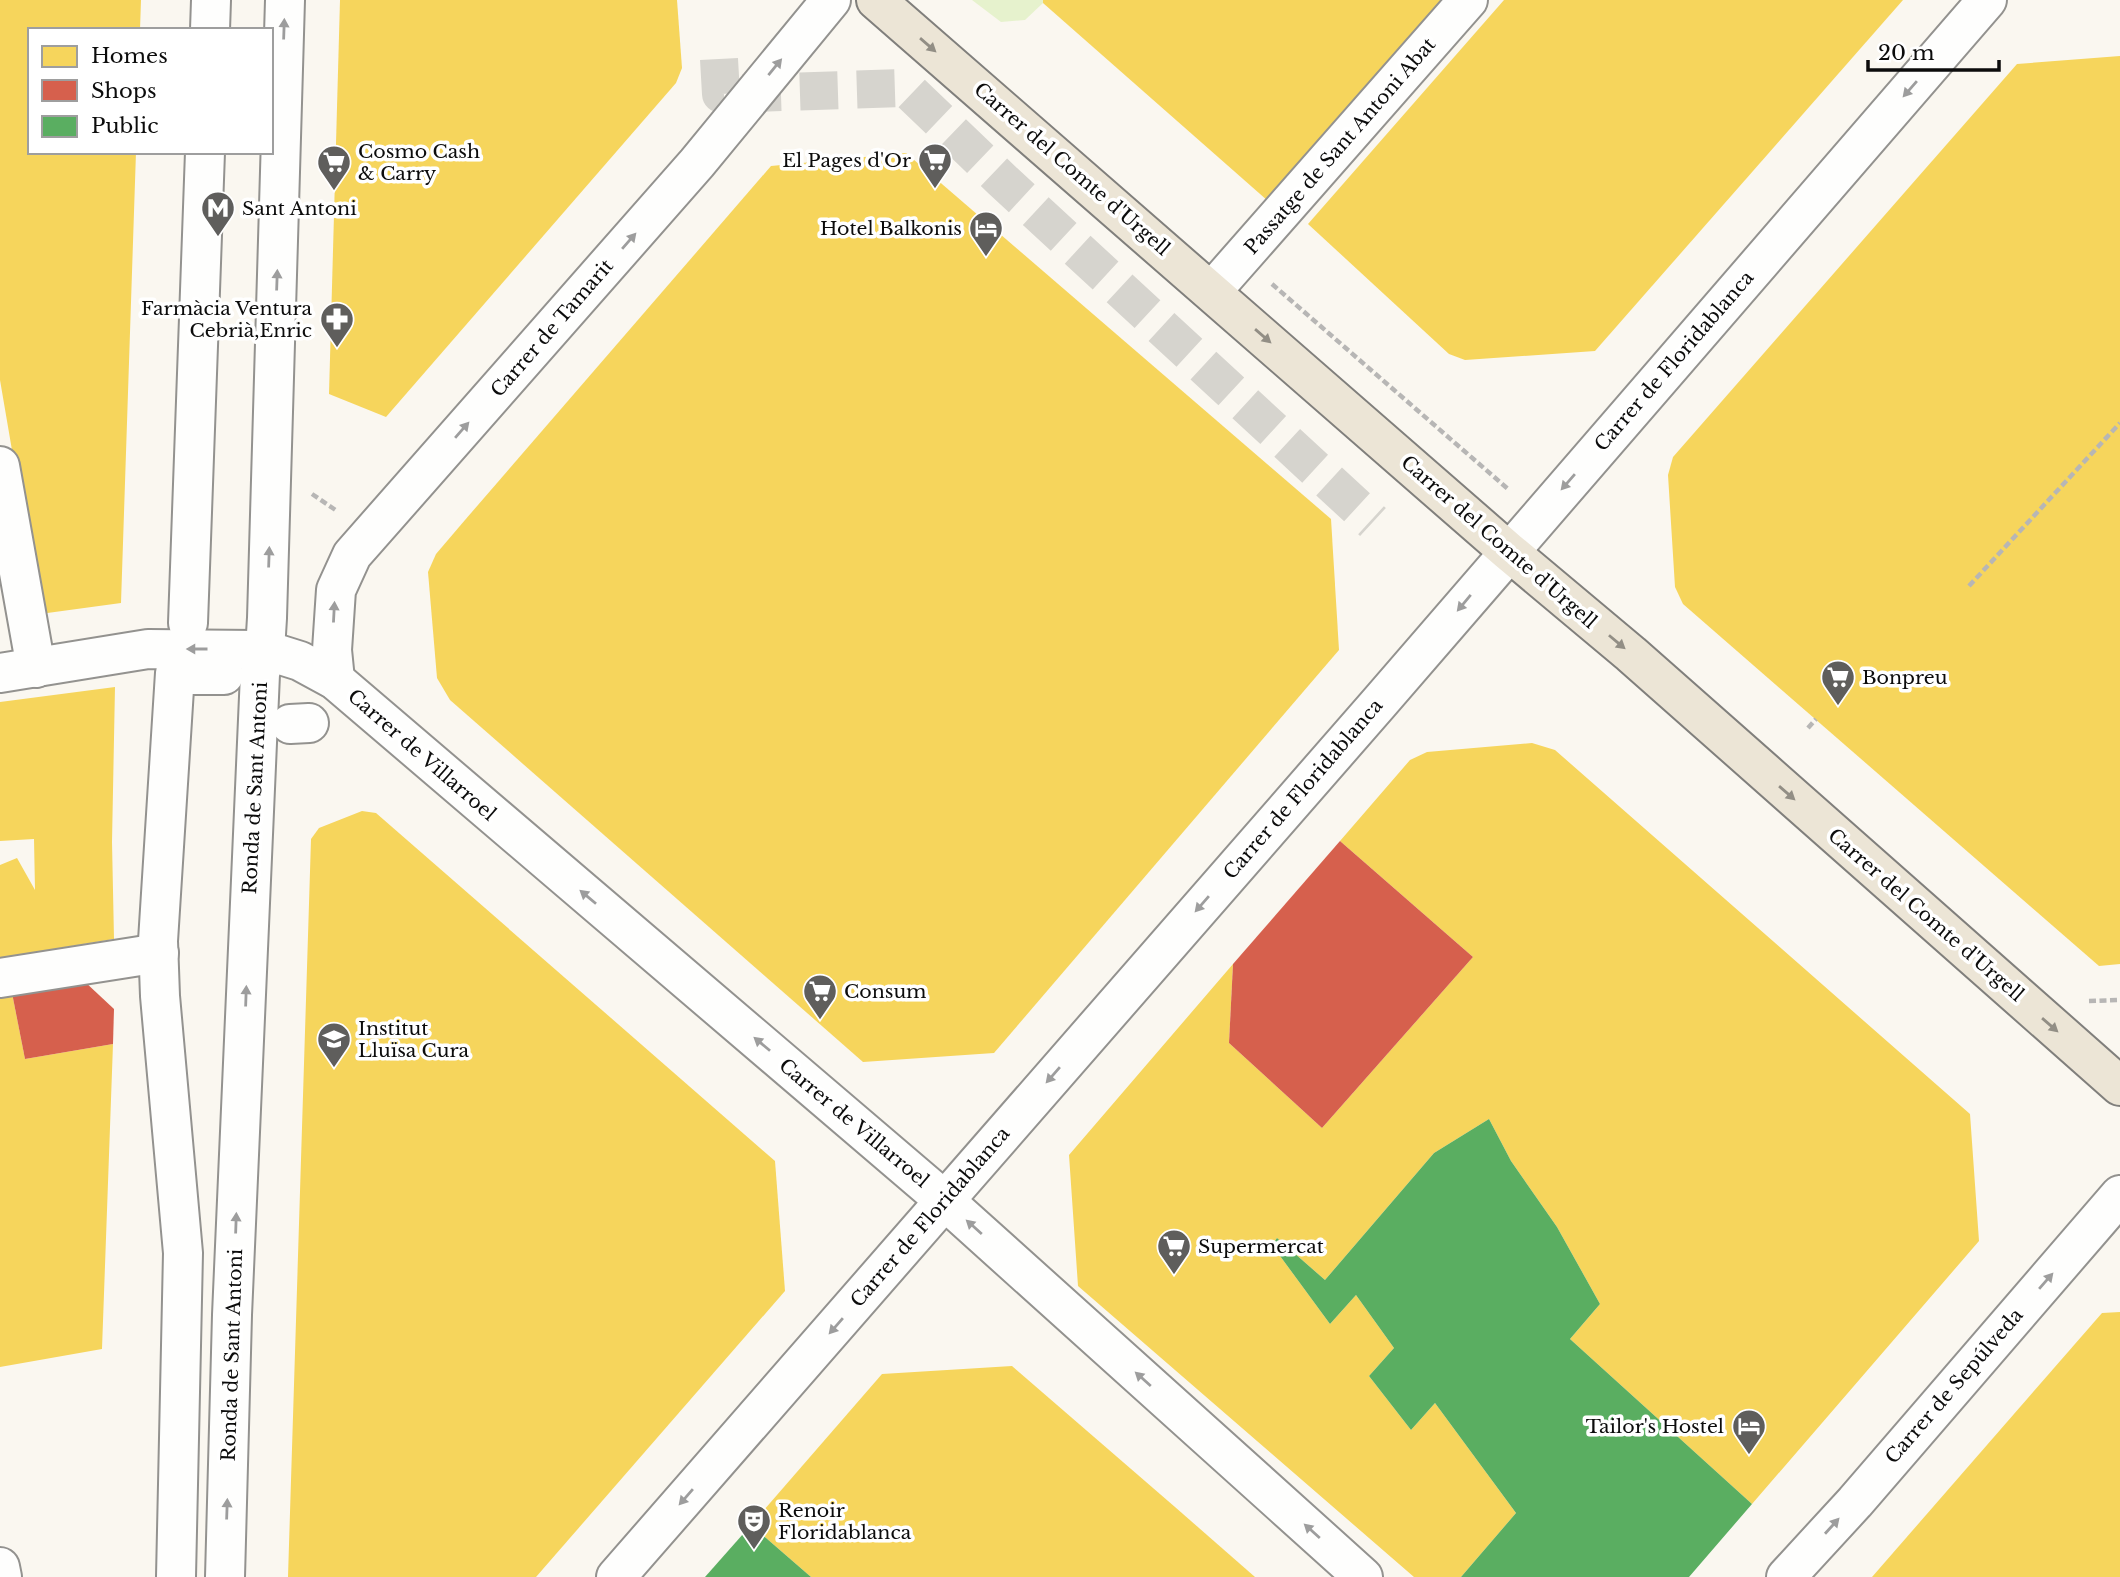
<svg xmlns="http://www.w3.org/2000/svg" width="2120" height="1577" font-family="'Libre Baskerville',serif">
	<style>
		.grass { fill: #e6f2cd }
		.homes { fill: #f6d55c }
		.shops { fill: #d6604d }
		.public { fill: #5aae61 }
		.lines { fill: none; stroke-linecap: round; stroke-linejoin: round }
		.minor-tunnel { stroke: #d6d4ce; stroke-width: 38; stroke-dasharray: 38 19; stroke-linecap: butt }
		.minor-casing { stroke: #93928f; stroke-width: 42 }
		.major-casing { stroke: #807f7c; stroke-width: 42 }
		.path { stroke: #b7b6b5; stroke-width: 4.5; stroke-dasharray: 7 3.5; stroke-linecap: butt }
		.minor { stroke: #fefefd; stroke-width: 38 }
		.major { stroke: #ece5d6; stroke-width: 38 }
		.oneway { fill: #9d9d9d }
		.oneway2 { fill: #928e85 }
		.labels { text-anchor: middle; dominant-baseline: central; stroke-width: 7; stroke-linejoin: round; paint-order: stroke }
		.street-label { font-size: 19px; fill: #0c0c0c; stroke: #fff }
		.poi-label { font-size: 19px; fill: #0c0c0c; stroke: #fff; text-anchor: start }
	</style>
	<rect width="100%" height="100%" fill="#faf7f0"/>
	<!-- grass -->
	<polygon class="grass" points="972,0 1043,0 1043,3 1025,20 1001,22"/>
	<!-- homes -->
	<g class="homes">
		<polygon points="0,0 141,0 140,30 30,30 30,152 136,152 121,603 40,614 0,380"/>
		<polygon points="340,0 677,0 682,68 676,83 386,417 329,394"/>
		<polygon points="1043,0 1443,0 1268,201 1043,3"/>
		<polygon points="1504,0 1903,0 1595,351 1465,360 1449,354 1308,224"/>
		<polygon points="2120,56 2120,964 2099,966 1683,604 1675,587 1668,475 1673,457 2017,64"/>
		<polygon points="906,153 1331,519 1339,650 994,1053 863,1062 450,700 437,678 428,572 436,554 465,520 771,166"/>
		<polygon points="115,687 112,842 114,939 0,958 0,865 17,858 35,890 34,839 0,841 0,702"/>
		<polygon points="1532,743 1555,750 1970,1114 1979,1241 1752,1504 1570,1339 1600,1304 1557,1227 1511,1161 1489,1119 1434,1153 1325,1280 1277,1238 1272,1245 1330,1324 1356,1295 1394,1348 1369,1376 1411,1430 1435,1403 1516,1513 1461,1577 1414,1577 1078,1286 1069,1155 1233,964 1229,1043 1322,1128 1473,957 1340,841 1410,760 1427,752"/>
		<polygon points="362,811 376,813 775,1161 785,1291 536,1577 288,1577 311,839 319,828"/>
		<polygon points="12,993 25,1059 113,1044 102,1349 0,1367 0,995"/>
		<polygon points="2120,1312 2120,1577 1872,1577 2102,1313"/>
		<polygon points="1012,1366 1175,1507 1255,1577 811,1577 751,1525 882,1374"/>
	</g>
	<!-- shops -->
	<g class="shops">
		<polygon points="1340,841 1473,957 1322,1128 1229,1043 1233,964"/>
		<polygon points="84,981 114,1009 113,1044 25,1059 12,993"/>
	</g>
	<!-- public -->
	<g class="public">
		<polygon points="1489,1119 1511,1161 1557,1227 1600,1304 1570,1339 1752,1504 1689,1577 1461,1577 1516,1513 1435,1403 1411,1430 1369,1376 1394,1348 1356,1295 1330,1324 1272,1245 1277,1238 1325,1280 1434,1153"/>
		<polygon points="751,1525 811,1577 705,1577"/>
	</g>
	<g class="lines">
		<!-- minor-tunnel -->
		<polyline class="minor-tunnel" points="719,59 721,94 906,88 1002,180 1373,522"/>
		<!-- minor casing -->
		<g class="minor-casing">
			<g id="minor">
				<polyline points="210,30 211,0"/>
				<polyline points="1212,291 1468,0"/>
				<polyline points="0,466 36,668"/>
				<polyline points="188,623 205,152"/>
				<polyline points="0,673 148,649 265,650 300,661 335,680 944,1200 1363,1577"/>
				<polyline points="335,680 332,650 336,590 352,555 697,163 831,0"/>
				<polyline points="290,724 309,723"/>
				<polyline points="0,978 159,953"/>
				<polyline points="0,1567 2,1577"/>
				<polyline points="176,1577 183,1253 160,996 158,941 175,673 190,675 224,675"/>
				<polyline points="225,1577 232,1315 260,674 265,650 267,618 285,0"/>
				<polyline points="616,1577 1379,703 1987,0"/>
				<polyline points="1786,1577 1855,1502 2120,1195"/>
			</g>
		</g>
		<!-- major casing -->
		<g class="major-casing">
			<polyline id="major" points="876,0 1508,551 1631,654 2120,1086"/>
		</g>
		<!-- path -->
		<g class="path">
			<polyline points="1272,284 1508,489"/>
			<polyline points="312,494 337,511"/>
			<polyline points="1969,586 2120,423"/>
			<polyline points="1808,728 1816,719"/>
			<polyline points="2089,1001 2120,1000"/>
		</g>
		<!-- minor -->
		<use href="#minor" class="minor"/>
		<!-- major -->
		<use href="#major" class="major"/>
	</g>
	<!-- one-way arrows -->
	<defs><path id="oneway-solid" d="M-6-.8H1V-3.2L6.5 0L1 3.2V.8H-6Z" transform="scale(1.75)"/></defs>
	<g class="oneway">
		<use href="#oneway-solid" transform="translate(284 29) rotate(-88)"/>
		<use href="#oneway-solid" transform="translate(775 67) rotate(-51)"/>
		<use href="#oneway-solid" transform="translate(1910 89) rotate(131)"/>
		<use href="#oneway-solid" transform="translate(629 241) rotate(-49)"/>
		<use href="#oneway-solid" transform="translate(277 280) rotate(-88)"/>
		<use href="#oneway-solid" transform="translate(462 430) rotate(-49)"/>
		<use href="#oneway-solid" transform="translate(1568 482) rotate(131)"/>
		<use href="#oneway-solid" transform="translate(269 557) rotate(-88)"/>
		<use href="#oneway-solid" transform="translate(1464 603) rotate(130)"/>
		<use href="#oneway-solid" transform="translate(334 612) rotate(-87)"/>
		<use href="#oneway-solid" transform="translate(197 649) rotate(180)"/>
		<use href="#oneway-solid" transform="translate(588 897) rotate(-140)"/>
		<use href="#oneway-solid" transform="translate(1202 904) rotate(131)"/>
		<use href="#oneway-solid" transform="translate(246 996) rotate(-88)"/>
		<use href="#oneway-solid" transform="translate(762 1044) rotate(-140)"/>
		<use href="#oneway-solid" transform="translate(1053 1075) rotate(131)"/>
		<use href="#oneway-solid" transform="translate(236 1223) rotate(-88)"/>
		<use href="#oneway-solid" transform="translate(974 1227) rotate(-138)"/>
		<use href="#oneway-solid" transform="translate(2046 1281) rotate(-49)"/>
		<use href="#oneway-solid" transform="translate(836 1326) rotate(131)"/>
		<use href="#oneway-solid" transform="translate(1143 1379) rotate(-138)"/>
		<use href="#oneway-solid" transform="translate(686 1497) rotate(131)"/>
		<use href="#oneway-solid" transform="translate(227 1509) rotate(-88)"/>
		<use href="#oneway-solid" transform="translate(1832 1526) rotate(-48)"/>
		<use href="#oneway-solid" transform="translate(1312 1531) rotate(-138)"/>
	</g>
	<g class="oneway2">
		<use href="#oneway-solid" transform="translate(928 45) rotate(41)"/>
		<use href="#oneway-solid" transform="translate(1263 336) rotate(41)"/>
		<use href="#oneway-solid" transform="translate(1617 642) rotate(40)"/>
		<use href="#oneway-solid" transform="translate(1787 793) rotate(41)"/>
		<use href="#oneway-solid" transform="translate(2050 1025) rotate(41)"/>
	</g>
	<!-- icons -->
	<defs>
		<g id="supermarket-pin" transform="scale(1.75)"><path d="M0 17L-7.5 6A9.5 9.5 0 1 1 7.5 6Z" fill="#5f5e5c" stroke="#fff"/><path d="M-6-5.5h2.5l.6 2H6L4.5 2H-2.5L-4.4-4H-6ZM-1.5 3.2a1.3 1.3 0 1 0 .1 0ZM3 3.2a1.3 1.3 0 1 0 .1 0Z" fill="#fff"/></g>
		<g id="metro-pin" transform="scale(1.75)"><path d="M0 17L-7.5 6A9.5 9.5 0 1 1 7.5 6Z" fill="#5f5e5c" stroke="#fff"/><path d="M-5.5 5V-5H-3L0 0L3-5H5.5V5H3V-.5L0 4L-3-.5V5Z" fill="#fff"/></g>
		<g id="hotel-pin" transform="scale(1.75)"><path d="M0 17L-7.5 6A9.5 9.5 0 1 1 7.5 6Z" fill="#5f5e5c" stroke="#fff"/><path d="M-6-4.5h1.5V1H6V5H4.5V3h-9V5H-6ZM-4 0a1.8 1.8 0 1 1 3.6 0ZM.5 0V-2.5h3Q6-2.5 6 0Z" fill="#fff"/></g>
		<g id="pharmacy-pin" transform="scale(1.75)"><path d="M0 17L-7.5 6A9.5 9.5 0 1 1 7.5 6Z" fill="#5f5e5c" stroke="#fff"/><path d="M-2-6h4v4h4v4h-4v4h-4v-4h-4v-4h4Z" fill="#fff"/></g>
		<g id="school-pin" transform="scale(1.75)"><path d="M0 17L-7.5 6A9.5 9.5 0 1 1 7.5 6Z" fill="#5f5e5c" stroke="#fff"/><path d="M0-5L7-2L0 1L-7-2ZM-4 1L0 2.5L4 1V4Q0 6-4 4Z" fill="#fff"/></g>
		<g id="theatre-pin" transform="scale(1.75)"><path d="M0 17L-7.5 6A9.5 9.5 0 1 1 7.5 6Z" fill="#5f5e5c" stroke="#fff"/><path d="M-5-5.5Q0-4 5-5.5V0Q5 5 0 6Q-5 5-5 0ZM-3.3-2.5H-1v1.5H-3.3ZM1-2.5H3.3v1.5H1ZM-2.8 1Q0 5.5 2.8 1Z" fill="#fff"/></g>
	</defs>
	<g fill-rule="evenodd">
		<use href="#supermarket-pin" x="935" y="160"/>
		<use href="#supermarket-pin" x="334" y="162"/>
		<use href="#metro-pin" x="218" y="208"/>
		<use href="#hotel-pin" x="986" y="228"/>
		<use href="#pharmacy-pin" x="337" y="319"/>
		<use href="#supermarket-pin" x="1838" y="677"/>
		<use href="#supermarket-pin" x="820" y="991"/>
		<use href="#school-pin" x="334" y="1039"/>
		<use href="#supermarket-pin" x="1174" y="1246"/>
		<use href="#hotel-pin" x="1749" y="1426"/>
		<use href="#theatre-pin" x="754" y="1521"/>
	</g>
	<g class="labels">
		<!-- street labels -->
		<g class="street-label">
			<text transform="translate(1340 146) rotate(-49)">Passatge de Sant Antoni Abat</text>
			<text transform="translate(1072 169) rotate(41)">Carrer del Comte d'Urgell</text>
			<text transform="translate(552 328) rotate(-49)">Carrer de Tamarit</text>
			<text transform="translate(1674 361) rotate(-49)">Carrer de Floridablanca</text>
			<text transform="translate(1499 542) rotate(41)">Carrer del Comte d'Urgell</text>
			<text transform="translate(422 755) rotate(41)">Carrer de Villarroel</text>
			<text transform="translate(255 788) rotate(-87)">Ronda de Sant Antoni</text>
			<text transform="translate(1303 789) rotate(-49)">Carrer de Floridablanca</text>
			<text transform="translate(1926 915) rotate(41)">Carrer del Comte d'Urgell</text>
			<text transform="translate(854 1123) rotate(40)">Carrer de Villarroel</text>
			<text transform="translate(930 1217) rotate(-49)">Carrer de Floridablanca</text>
			<text transform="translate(232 1355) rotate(-88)">Ronda de Sant Antoni</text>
			<text transform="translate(1954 1386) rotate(-49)">Carrer de Sepúlveda</text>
		</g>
		<!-- poi labels -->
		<g class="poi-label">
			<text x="358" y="151">Cosmo Cash<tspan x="358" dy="22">&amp; Carry</tspan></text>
			<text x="911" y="160" text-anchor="end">El Pages d'Or</text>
			<text x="242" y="208">Sant Antoni</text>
			<text x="962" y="228" text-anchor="end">Hotel Balkonis</text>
			<text x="312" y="308" text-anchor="end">Farmàcia Ventura<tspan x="312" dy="22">Cebrià,Enric</tspan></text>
			<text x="1862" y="677">Bonpreu</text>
			<text x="844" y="991">Consum</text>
			<text x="358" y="1028">Institut<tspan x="358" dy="22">Lluïsa Cura</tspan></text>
			<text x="1198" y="1246">Supermercat</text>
			<text x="1724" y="1426" text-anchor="end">Tailor's Hostel</text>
			<text x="778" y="1510">Renoir<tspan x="778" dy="22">Floridablanca</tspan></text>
		</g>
	</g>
	<!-- legend -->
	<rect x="28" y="28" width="245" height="126" fill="#ffffff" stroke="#9e9e9e" stroke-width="2"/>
	<rect x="42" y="46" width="35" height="21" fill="#f6d55c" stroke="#9e9e9e" stroke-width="2"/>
	<text x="91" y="63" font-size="21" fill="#0c0c0c">Homes</text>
	<rect x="42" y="80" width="35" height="21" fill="#d6604d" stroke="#9e9e9e" stroke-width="2"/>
	<text x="91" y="98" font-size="21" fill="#0c0c0c">Shops</text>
	<rect x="42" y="116" width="35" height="21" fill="#5aae61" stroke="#9e9e9e" stroke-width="2"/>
	<text x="91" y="133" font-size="21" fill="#0c0c0c">Public</text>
	<!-- scale -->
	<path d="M1868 60v10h131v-10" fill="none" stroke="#0c0c0c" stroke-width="3.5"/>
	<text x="1878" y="60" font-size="21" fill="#0c0c0c" stroke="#ffffff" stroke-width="5" paint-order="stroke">20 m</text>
</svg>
